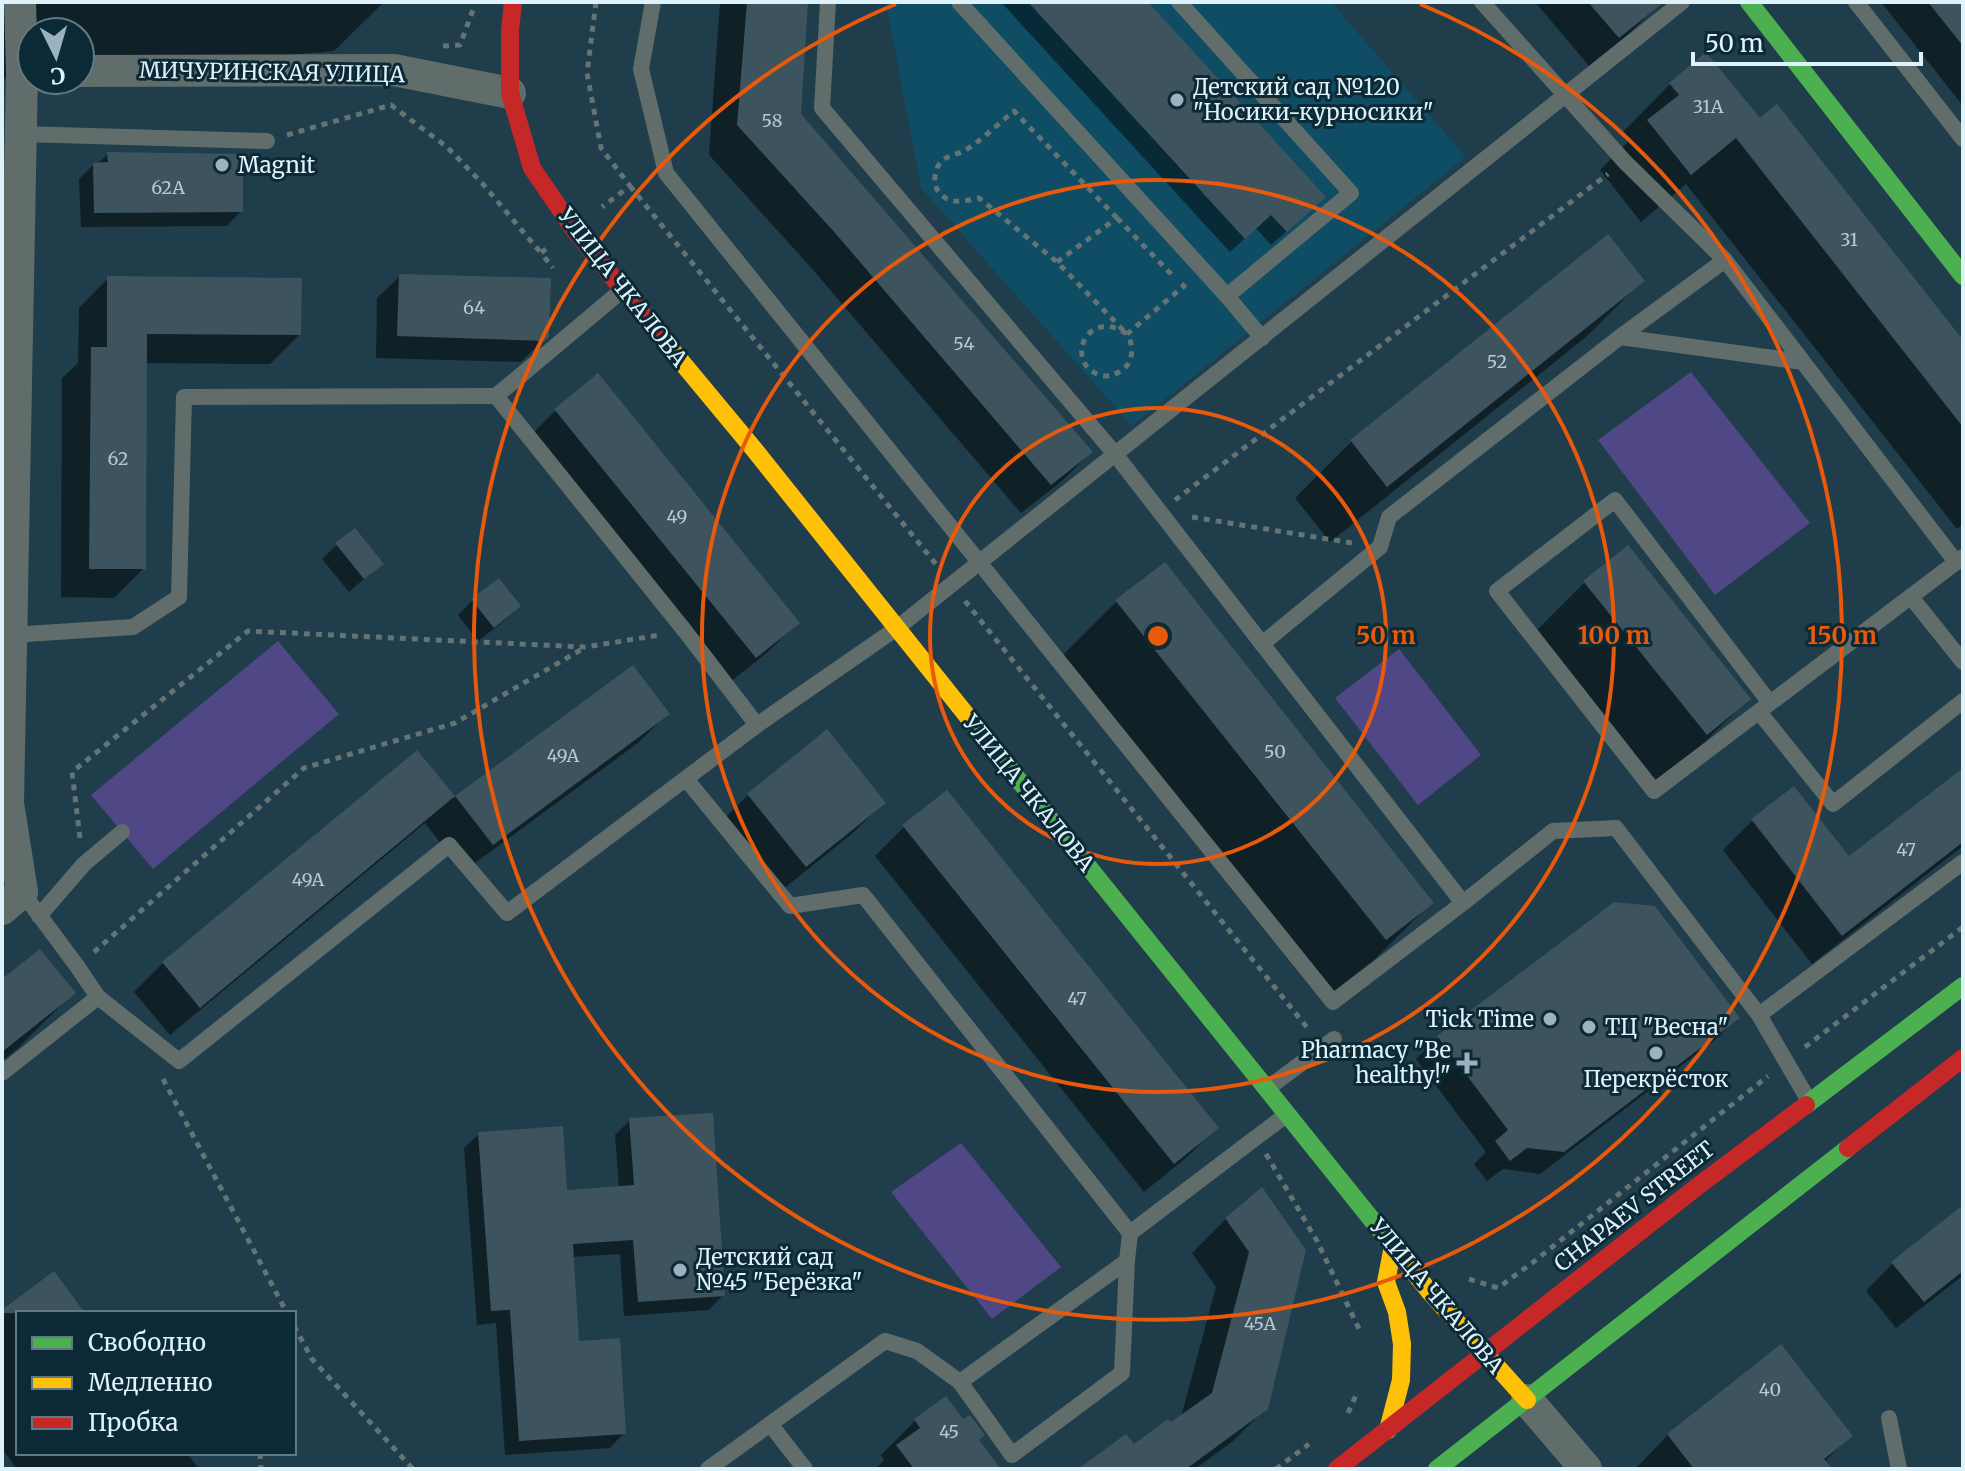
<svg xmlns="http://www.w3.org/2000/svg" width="1965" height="1471" font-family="Merriweather,serif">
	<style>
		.built { fill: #0f4d65 }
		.green { fill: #504786 }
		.shadow { fill: #0007 }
		.building { fill: #3d545f }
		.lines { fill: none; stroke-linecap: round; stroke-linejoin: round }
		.path { stroke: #647374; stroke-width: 5; stroke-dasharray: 6 6; stroke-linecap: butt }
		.lane { stroke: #606d6b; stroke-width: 16 }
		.street { stroke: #606d6b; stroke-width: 32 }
		.fast { stroke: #4caf50; stroke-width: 18 }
		.slow { stroke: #ffc107; stroke-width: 18 }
		.jam { stroke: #c62828; stroke-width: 18 }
		.ring { fill: none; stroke: #e8590c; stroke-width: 4 }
		.poi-dot { fill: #9bb3be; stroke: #0c2936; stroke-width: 3 }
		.labels { text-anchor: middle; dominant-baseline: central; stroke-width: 6; stroke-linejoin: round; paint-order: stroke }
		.number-label { font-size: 18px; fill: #b6cad5 }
		.street-label { font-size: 22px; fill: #def2fc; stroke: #0c2936 }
		.poi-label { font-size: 22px; fill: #def2fc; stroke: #0c2936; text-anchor: start }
		.centre { fill: #e8590c; stroke: #0c2936; stroke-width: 4 }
		.ring-label { font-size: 24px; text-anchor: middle; font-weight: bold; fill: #e8590c; stroke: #0c2936; stroke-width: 6; stroke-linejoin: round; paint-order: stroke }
	</style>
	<rect width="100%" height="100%" fill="#1f3d4a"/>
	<!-- built -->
	<polygon class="built" points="886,2 1331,2 1466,157 1132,426 921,188"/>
	<!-- green -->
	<g class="green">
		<polygon points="1691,372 1810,523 1715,595 1598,440"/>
		<polygon points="278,641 339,714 153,869 91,795"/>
		<polygon points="1399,649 1481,755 1418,805 1335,698"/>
		<polygon points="961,1143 1061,1267 992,1319 891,1192"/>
	</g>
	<!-- shadow -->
	<g class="shadow">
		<polygon points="2,2 384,2 334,51 80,73 80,32 32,32 32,77 3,79"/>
		<polygon points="720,2 806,2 799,115 1091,452 1062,481 1021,513 807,263 709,155"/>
		<polygon points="1001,2 1145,2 1309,212 1271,245 1256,228 1230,252"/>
		<polygon points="1535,2 1658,2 1659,4 1630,33 1589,66"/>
		<polygon points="1881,2 1963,2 1963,106"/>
		<polygon points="1670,84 1760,120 1963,343 1963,524 1957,529 1686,184 1641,222 1600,170 1629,141 1622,133"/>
		<polygon points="108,154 241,211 227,226 81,227 79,179 93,165 97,164"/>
		<polygon points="1607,237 1642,281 1586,337 1330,542 1295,498 1351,442"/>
		<polygon points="400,276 547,336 521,362 376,358 377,298"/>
		<polygon points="108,278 299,335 270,364 145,363 144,568 114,598 61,597 62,378 78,363 79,308"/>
		<polygon points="598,376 797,623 768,652 726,685 526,440 555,411"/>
		<polygon points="337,545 381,564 349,592 322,559"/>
		<polygon points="1585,582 1748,699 1692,755 1649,789 1529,638"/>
		<polygon points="473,600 518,606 504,621 478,641 458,615"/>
		<polygon points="1117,601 1431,903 1375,959 1329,995 1061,657"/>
		<polygon points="633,668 667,714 638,743 463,872 425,823 170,1035 134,992 163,963 417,753 454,798"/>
		<polygon points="1963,770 1963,846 1812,964 1723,850 1752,821 1793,788 1848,859"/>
		<polygon points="748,795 883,803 854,832 776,895 719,824"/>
		<polygon points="904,827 1216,1128 1187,1157 1144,1192 875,856"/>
		<polygon points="2,982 73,993 17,1049 2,1061"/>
		<polygon points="1738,1017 1716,1039 1540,1174 1503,1169 1487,1181 1474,1164 1486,1152 1416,1059 1438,1038"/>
		<polygon points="630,1120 723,1295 709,1310 624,1316 620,1254 572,1257 578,1343 624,1433 610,1448 505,1455 496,1323 477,1325 464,1148 479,1134 565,1192 619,1188 615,1135"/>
		<polygon points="1262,1190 1266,1408 1232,1442 1195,1469 1085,1469 1133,1447 1181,1417 1216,1287 1192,1253 1226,1219"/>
		<polygon points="1963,1207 1963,1280 1961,1277 1896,1328 1866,1291 1893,1263"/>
		<polygon points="54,1273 83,1313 18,1313 18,1453 187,1453 199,1469 17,1469 2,1449 2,1313"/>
		<polygon points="945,1398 998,1469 875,1469 884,1460 881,1455 915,1421"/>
		<polygon points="1668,1435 1850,1436 1824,1462 1830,1469 1635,1469"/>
	</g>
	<!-- building -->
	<g class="building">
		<polygon points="747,2 808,2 801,114 1093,452 1051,485 836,234 737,125"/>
		<polygon points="1028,2 1148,2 1326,197 1287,232 1271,215 1245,239"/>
		<polygon points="1588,2 1664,2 1619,38"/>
		<polygon points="1928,2 1963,2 1963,46"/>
		<polygon points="1706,52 1760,118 1777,104 1963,340 1963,427 1736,138 1691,175 1647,120 1679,95 1669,83"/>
		<polygon points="107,152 243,154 243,212 94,213 93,163 108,162"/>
		<polygon points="1608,234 1645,281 1387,487 1350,440"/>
		<polygon points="399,274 551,278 549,337 545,341 397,336"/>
		<polygon points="107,276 302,278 301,335 147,334 146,569 89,569 91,347 107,347"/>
		<polygon points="598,373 800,623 756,658 554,409"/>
		<polygon points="355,528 384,564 364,579 335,543"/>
		<polygon points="1628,545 1751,699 1707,735 1583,581"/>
		<polygon points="1165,562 1434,903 1386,940 1115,600"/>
		<polygon points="499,578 521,606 494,628 471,599"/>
		<polygon points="633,665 670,714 493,845 455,796"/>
		<polygon points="827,729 886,803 806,867 747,794"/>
		<polygon points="417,750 455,796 200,1008 162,962"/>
		<polygon points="1963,768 1963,842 1842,936 1751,819 1794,786 1849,856"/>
		<polygon points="947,790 1219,1128 1174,1164 902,825"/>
		<polygon points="1614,902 1655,906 1740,1018 1564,1152 1527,1148 1510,1161 1495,1141 1508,1130 1437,1036"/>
		<polygon points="40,949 76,993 2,1052 2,979"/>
		<polygon points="713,1113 725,1296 638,1302 633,1240 573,1244 579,1341 620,1338 626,1434 519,1441 510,1310 491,1311 478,1132 563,1126 567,1190 634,1185 629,1118"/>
		<polygon points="1262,1187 1306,1250 1268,1409 1186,1469 1078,1469 1126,1434 1134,1444 1168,1419 1171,1422 1212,1393 1249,1252 1225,1218"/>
		<polygon points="1963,1205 1963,1271 1924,1302 1891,1262"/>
		<polygon points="54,1271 85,1313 2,1313 2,1310"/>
		<polygon points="1781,1344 1853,1436 1824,1459 1832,1469 1694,1469 1667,1434"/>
		<polygon points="946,1396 963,1419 970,1415 985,1435 979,1440 1001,1469 914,1469 896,1445 920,1428 914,1419"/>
	</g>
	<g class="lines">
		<!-- path -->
		<g class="path">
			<polyline points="596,2 587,73 601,148 630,186 602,207"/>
			<polyline points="443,46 460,45 473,10"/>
			<polyline points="287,135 391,105 447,147 482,183 541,253"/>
			<polyline points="630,186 939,568"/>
			<path d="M1117,218l-103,-107c-15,12 -34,31 -50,40 -8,4 -17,4 -23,11 -7,7 -8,22 -3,29 11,15 26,10 41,7l78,64 70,72c-40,-28 -64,29 -27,41 7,2 12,1 19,-3 14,-7 16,-25 8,-38l57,-48 -4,-3"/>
			<polyline points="1117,218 1173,276"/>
			<polyline points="546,249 541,253 553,268"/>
			<polyline points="1057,262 1117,218"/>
			<polyline points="1175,500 1608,174"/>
			<polyline points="1192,517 1352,543"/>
			<polyline points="965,601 1309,1030"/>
			<polyline points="80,838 72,772 248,631 585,647 660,635"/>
			<polyline points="94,952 304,768 455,723 584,648"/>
			<polyline points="1805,1047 1963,927"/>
			<polyline points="163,1079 287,1313"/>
			<polyline points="1266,1154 1317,1241 1361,1333"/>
			<polyline points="1469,1279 1498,1288 1532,1263 1768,1076"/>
			<polyline points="294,1326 312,1359 413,1469"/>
			<polyline points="1348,1413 1357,1393"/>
			<polyline points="260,1453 261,1469"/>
			<polyline points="1276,1469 1309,1444"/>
		</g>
		<!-- lane -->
		<g class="lane">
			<polyline points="653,2 641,69 666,173 1333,1002 1463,903 1553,831 1616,828 1759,1015"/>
			<polyline points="828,2 822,108 1115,454 1463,903"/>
			<polyline points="959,2 1227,296 1262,338"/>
			<polyline points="1179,2 1351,193 1227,296"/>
			<polyline points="1482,2 1625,162 1725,260"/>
			<polyline points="1856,2 1963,139"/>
			<polyline points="21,134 267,141"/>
			<polyline points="620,292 496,396 685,631 757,725"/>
			<polyline points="1620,337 1803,362"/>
			<polyline points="1911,597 1963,662"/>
			<polyline points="11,635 133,627 179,597 184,397 496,396"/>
			<polyline points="1262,644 1380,547 1389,517 1620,337 1725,260 1956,562"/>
			<polyline points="1770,703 1615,500 1497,591 1654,791 1963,557"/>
			<polyline points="1759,712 1833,804 1963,701"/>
			<polyline points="686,779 790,906 863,895 1130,1233"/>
			<polyline points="22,892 77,966 98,997 179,1061 449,845 507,913 757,725 897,628 1682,2"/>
			<polyline points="39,916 84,864 122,832"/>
			<polyline points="2,1073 98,997"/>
			<polyline points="1268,1088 1334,1039"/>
			<polyline points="1809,1101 1759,1015 1963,862"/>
			<polyline points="960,1382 1127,1261"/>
			<polyline points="1889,1418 1899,1469"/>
			<polyline points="770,1424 805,1469"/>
			<polyline points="708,1469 885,1341 917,1351 960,1382 1012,1455 1122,1373 1127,1261 1130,1233 1286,1115"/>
		</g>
		<!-- street -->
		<g class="street">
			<polyline points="80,71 394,70 510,93"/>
			<polyline points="2,909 22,892 8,803 22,71 20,2"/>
			<polyline points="1527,1400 1586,1469"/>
		</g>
		<!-- fast -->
		<g class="fast">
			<polyline points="1749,2 1963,276"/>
			<polyline points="968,717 1401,1256"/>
			<polyline points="1806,1105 1963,986"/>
			<polyline points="1437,1469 1848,1148"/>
		</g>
		<!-- slow -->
		<g class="slow">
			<polyline points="660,336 753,448 968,717"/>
			<polyline points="1401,1256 1429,1291 1527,1400"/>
			<polyline points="1388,1430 1401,1380 1402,1344 1397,1312 1386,1282 1393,1246"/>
		</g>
		<!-- jam -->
		<g class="jam">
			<polyline points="513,2 510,31 510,93 532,168 573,228 660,336"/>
			<polyline points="1848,1148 1963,1058"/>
			<polyline points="1337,1469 1698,1186 1806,1105"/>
		</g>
	</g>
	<!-- distance rings -->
	<g class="ring">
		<circle cx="1158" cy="636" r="228"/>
		<circle cx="1158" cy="636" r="456"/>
		<path d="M1420 4A684 684 0 1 1 896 4"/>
	</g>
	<!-- markers -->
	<g class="poi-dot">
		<circle cx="1177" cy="100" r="8"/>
		<circle cx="222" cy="165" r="8"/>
		<circle cx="1550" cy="1019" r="8"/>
		<circle cx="1589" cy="1027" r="8"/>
		<circle cx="1656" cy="1053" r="8"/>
		<path d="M1463 1051h8v8h8v8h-8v8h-8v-8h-8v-8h8z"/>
		<circle cx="680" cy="1270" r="8"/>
	</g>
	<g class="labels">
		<!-- number labels -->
		<g class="number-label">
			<text x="1708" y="106">31А</text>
			<text x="772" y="120">58</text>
			<text x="168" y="187">62А</text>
			<text x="1849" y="239">31</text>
			<text x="474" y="307">64</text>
			<text x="964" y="343">54</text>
			<text x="1497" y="361">52</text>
			<text x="118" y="458">62</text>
			<text x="677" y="516">49</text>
			<text x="1275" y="751">50</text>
			<text x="563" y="755">49А</text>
			<text x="1906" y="849">47</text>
			<text x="308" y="879">49А</text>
			<text x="1077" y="998">47</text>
			<text x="1260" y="1323">45А</text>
			<text x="1770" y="1389">40</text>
			<text x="949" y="1431">45</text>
		</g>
		<!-- street labels -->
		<g class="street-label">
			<text transform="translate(272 72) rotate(1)">МИЧУРИНСКАЯ УЛИЦА</text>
			<text transform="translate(623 287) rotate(52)">УЛИЦА ЧКАЛОВА</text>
			<text transform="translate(1029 793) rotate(51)">УЛИЦА ЧКАЛОВА</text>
			<text transform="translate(1634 1206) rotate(-38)">CHAPAEV STREET</text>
			<text transform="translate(1437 1296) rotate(50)">УЛИЦА ЧКАЛОВА</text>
		</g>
		<!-- poi labels -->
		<g class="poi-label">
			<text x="1193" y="87">Детский сад №120<tspan x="1193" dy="25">"Носики-курносики"</tspan></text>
			<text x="238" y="165">Magnit</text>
			<text x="1534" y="1019" text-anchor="end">Tick Time</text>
			<text x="1605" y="1027">ТЦ "Весна"</text>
			<text x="1451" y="1050" text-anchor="end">Pharmacy "Be<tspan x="1451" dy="25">healthy!"</tspan></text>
			<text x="1656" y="1079" text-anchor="middle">Перекрёсток</text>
			<text x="696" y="1257">Детский сад<tspan x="696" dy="25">№45 "Берёзка"</tspan></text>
		</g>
	</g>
	<circle cx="1158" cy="636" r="12" class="centre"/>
	<g class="ring-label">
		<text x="1386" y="644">50 m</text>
		<text x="1614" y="644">100 m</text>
		<text x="1842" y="644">150 m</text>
	</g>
	<!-- border -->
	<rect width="1965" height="1471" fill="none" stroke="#def2fc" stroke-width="8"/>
	<!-- legend -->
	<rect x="16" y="1311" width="280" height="144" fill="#0c2936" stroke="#607985" stroke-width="2"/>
	<rect x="32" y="1337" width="40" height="12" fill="#4caf50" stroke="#607985" stroke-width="2"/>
	<text x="88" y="1351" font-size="24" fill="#def2fc">Свободно</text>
	<rect x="32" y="1377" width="40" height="12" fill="#ffc107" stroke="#607985" stroke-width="2"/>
	<text x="88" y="1391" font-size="24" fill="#def2fc">Медленно</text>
	<rect x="32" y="1417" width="40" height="12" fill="#c62828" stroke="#607985" stroke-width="2"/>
	<text x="88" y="1431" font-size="24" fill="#def2fc">Пробка</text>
	<!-- north arrow -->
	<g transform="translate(56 56) rotate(175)"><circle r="38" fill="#0c2936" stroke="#607985" stroke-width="2"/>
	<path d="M0-6L14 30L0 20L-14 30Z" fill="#9bb3be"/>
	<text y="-12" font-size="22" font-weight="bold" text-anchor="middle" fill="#def2fc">С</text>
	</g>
	<!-- scale -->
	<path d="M1693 52v12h228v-12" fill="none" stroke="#def2fc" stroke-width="4"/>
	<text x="1705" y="52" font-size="24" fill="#def2fc" stroke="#0c2936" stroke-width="6" paint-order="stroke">50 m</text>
</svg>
